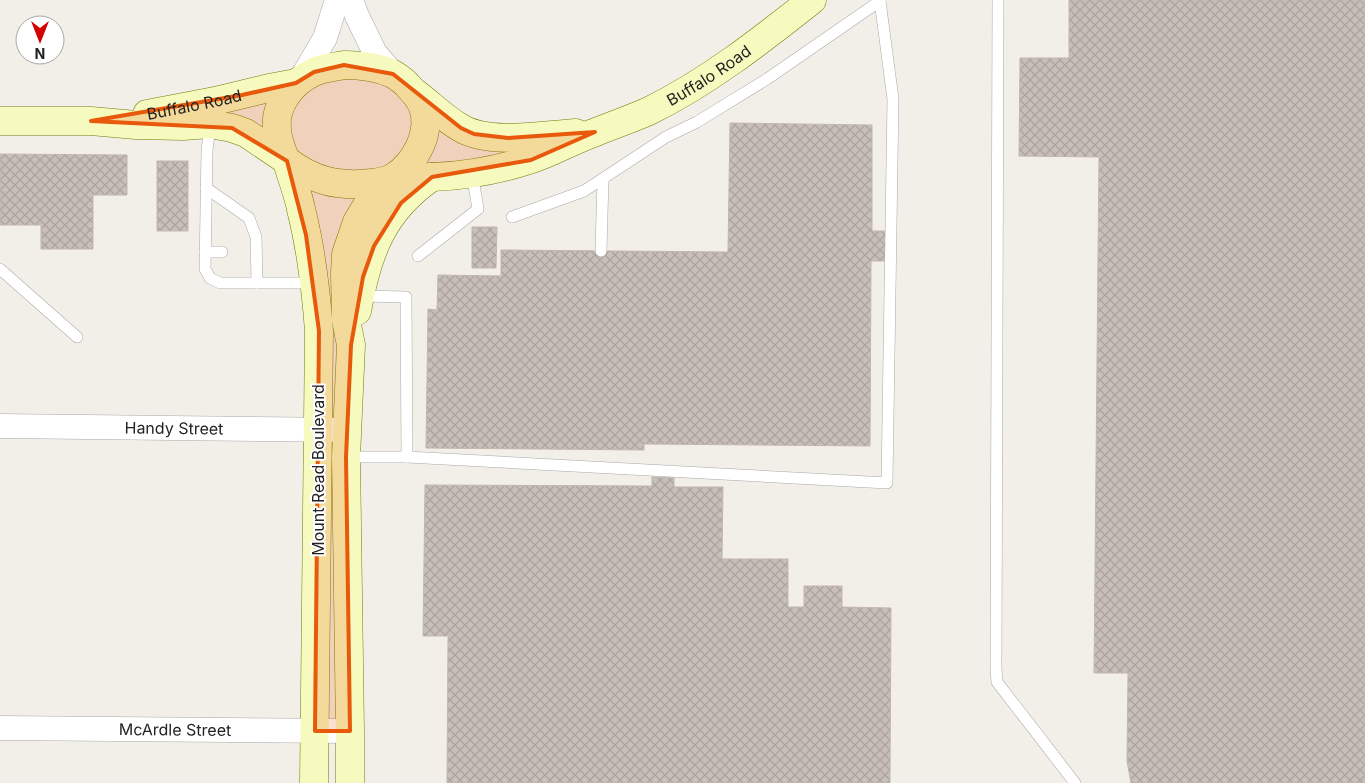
<svg xmlns="http://www.w3.org/2000/svg" width="1365" height="783" font-family="Inter,sans-serif">
	<style>
		.building { fill: url(#building-cross-hatch); stroke: #c4b6ab }
		.lines { fill: none; stroke-linecap: round; stroke-linejoin: round }
		.service-casing { stroke: #a9a9a9; stroke-width: 12 }
		.minor-casing { stroke: #a9a9a9; stroke-width: 25 }
		.secondary-casing { stroke: #707d05; stroke-width: 29 }
		.service { stroke: #fff; stroke-width: 11 }
		.minor { stroke: #fff; stroke-width: 24 }
		.secondary { stroke: #f7fabf; stroke-width: 28 }
		.marked { fill: #e8590c; fill-opacity: 0.2; stroke: #e8590c; stroke-width: 4; stroke-linejoin: round }
		.labels { text-anchor: middle; dominant-baseline: central; stroke-width: 4; stroke-linejoin: round; paint-order: stroke }
		.street-label { font-size: 16px; fill: #222; stroke: #fff }
	</style>
	<defs>
		<pattern id="building-cross-hatch" width="8" height="8" patternUnits="userSpaceOnUse" patternTransform="scale(1.25)"><rect width="8" height="8" fill="#c7bfb8"/><path d="M0 0l8 8M0 8l8-8" fill="none" stroke="#aba49e"/></pattern>
	</defs>
	<rect width="100%" height="100%" fill="#f2efe9"/>
	<!-- building -->
	<g class="building">
		<polygon points="1069,0 1365,0 1365,783 1131,783 1127,761 1128,673 1094,673 1099,157 1019,156 1020,58 1069,58"/>
		<polygon points="730,123 872,125 872,231 887,231 887,261 871,261 870,446 644,444 644,450 426,448 428,309 437,310 438,275 501,276 501,250 728,252"/>
		<polygon points="0,154 127,155 127,195 93,195 93,249 41,249 41,225 0,225"/>
		<rect x="157" y="161" width="31" height="70"/>
		<polygon points="472,227 497,227 496,268 472,268"/>
		<polygon points="652,477 674,478 674,487 723,487 722,559 788,559 788,607 804,607 804,586 842,586 842,607 891,608 890,783 447,783 448,636 423,636 425,485 652,486"/>
	</g>
	<g class="lines">
		<!-- service casing -->
		<g class="service-casing">
			<g id="service">
				<polyline points="998,0 996,669 997,682 1075,783"/>
				<polyline points="210,124 207,151 205,269 210,278 220,283 315,283"/>
				<polyline points="206,188 249,218 256,237 257,283"/>
				<polyline points="512,217 584,191 666,137 697,122 767,79 880,1 879,0"/>
				<polyline points="601,251 603,179"/>
				<polyline points="205,252 222,252"/>
				<polyline points="418,256 478,209 472,173"/>
				<polyline points="0,269 77,337"/>
				<polyline points="361,296 406,297 407,457"/>
				<polyline points="346,457 407,457 887,483 893,99 880,1"/>
			</g>
		</g>
		<!-- minor casing -->
		<g class="minor-casing">
			<g id="minor">
				<polyline points="351,0 357,16 375,53 393,74"/>
				<polyline points="301,79 325,38 337,0"/>
				<path id="s1" d="M0,426l347,4"/>
				<path id="s2" d="M0,728l350,3"/>
			</g>
		</g>
		<!-- secondary casing -->
		<g class="secondary-casing">
			<g id="secondary">
				<path d="M344,65c17,0 34,2 49,9 5,3 11,7 15,12 6,6 12,13 15,21 9,26 -8,56 -29,70 -6,4 -15,5 -22,6 -34,4 -59,-2 -86,-23 -4,-9 -8,-19 -9,-30 -3,-25 15,-48 37,-58 9,-4 20,-5 30,-7z"/>
				<path d="M414,92c15,11 31,27 47,36 28,17 83,7 115,5"/>
				<path id="s3" d="M147,114l68,-13 54,-13 27,-5"/>
				<polyline points="0,121 91,121 136,125 183,126 210,124 232,128 246,133 286,160"/>
				<path d="M287,161c4,16 11,32 14,48 10,40 15,81 18,122l-5,452"/>
				<path id="s4" d="M394,177c12,0 25,1 38,0 32,-1 66,-7 97,-17 23,-7 44,-20 67,-28 17,-7 35,-13 53,-21 59,-29 111,-70 163,-111"/>
				<path d="M357,311c10,-57 25,-100 75,-134"/>
				<polyline points="350,783 350,731 346,457 351,345 346,320 345,273 346,254 357,222 366,207 393,178"/>
			</g>
		</g>
		<!-- service -->
		<use href="#service" class="service"/>
		<!-- minor -->
		<use href="#minor" class="minor"/>
		<!-- secondary -->
		<use href="#secondary" class="secondary"/>
	</g>
	<!-- marked area -->
	<path class="marked" d="M344,65l49,9 68,54 13,6 34,4 87,-6 -64,28 -99,17 -31,26 -27,43 -11,31 -12,68 -5,112 4,274h-35l4,-400 -13,-96 -19,-74 -55,-33 -141,-7 151,-26 54,-12 18,-11z"/>
	<g class="labels">
		<!-- street labels -->
		<g class="street-label">
			<text stroke="none"><textPath href="#s4" startOffset="336">Buffalo Road</textPath></text>
			<text stroke="none"><textPath href="#s3" startOffset="48">Buffalo Road</textPath></text>
			<text stroke="none"><textPath href="#s1" startOffset="174">Handy Street</textPath></text>
			<text transform="translate(318 470) rotate(-90)">Mount Read Boulevard</text>
			<text stroke="none"><textPath href="#s2" startOffset="175">McArdle Street</textPath></text>
		</g>
	</g>
	<!-- north arrow -->
	<g transform="translate(40 40) rotate(180)"><circle r="24" fill="#ffffff" stroke="#a7a7a7"/>
	<path d="M0-4L9 19L0 12L-9 19Z" fill="#d40000"/>
	<text y="-8" font-size="14" font-weight="bold" text-anchor="middle" fill="#222222">N</text>
	</g>
</svg>
